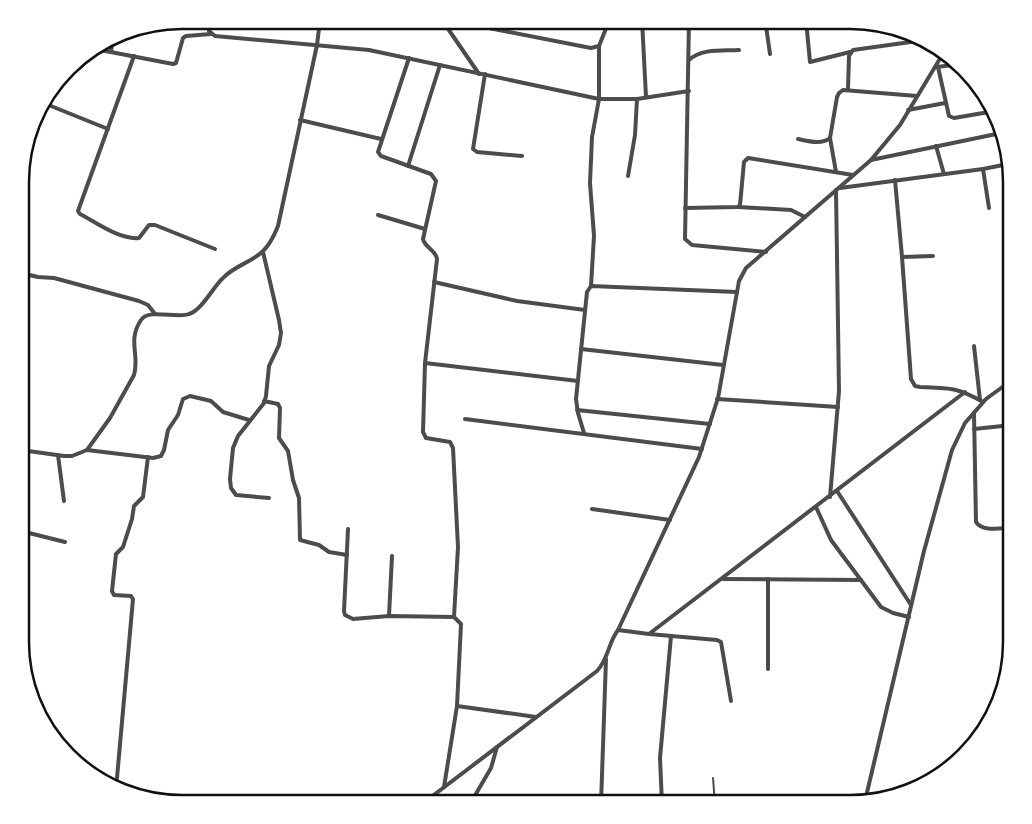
<svg xmlns="http://www.w3.org/2000/svg" width="1032" height="824" font-family="'Libre Baskerville',serif">
	<style>
		.lines { fill: none; stroke-linecap: round; stroke-linejoin: round }
		.service { stroke: #4c4c4c; stroke-width: 2 }
		.minor { stroke: #4c4c4c; stroke-width: 4 }
		.rim { fill: none; stroke: #111; stroke-width: 2.5 }
	</style>
	<rect width="100%" height="100%" fill="#fff"/>
	<g class="lines">
		<!-- service -->
		<polyline class="service" points="713,778 715,804"/>
		<!-- minor -->
		<g class="minor">
			<polyline points="208,20 209,31 215,36 369,50 599,99 592,137 590,183 594,236 591,286"/>
			<polyline points="442,20 479,74"/>
			<polyline points="448,20 591,48 599,46 607,26 612,20"/>
			<polyline points="642,20 646,97"/>
			<polyline points="689,20 685,239 692,245 766,252"/>
			<polyline points="762,20 766,26 770,54"/>
			<polyline points="806,20 810,62 850,52"/>
			<polyline points="599,46 599,99 637,99 689,91"/>
			<polyline points="95,49 173,64 176,63 183,38 186,36 211,34"/>
			<polyline points="111,52 113,38"/>
			<path d="M134,56l-56,155 2,3c17,9 40,26 59,24l10,-13h6l60,24"/>
			<path d="M409,58l-31,94 3,4 50,18 5,7 -13,58c2,9 13,11 14,20l-12,104 -2,69 3,6 24,4 3,6 5,99 -4,70"/>
			<path d="M689,60c13,-12 34,-9 50,-10"/>
			<polyline points="937,67 960,64"/>
			<polyline points="938,67 949,116 954,118 989,112"/>
			<polyline points="485,74 473,149 477,152 522,156"/>
			<polyline points="848,89 849,56 853,50 925,40"/>
			<polyline points="41,102 108,129"/>
			<polyline points="908,110 945,103"/>
			<polyline points="300,120 381,139"/>
			<polyline points="830,138 836,172"/>
			<path d="M798,139c10,2 24,6 32,-1l7,-41 2,-4 4,-3 74,6"/>
			<polyline points="936,146 944,174"/>
			<polyline points="871,160 1001,133"/>
			<polyline points="408,166 440,65"/>
			<polyline points="983,169 989,208"/>
			<polyline points="628,176 635,135 637,99"/>
			<polyline points="895,180 902,257"/>
			<polyline points="840,188 983,169 1008,164"/>
			<polyline points="738,207 791,210 805,217"/>
			<polyline points="685,208 738,207 740,205 744,162 748,158 853,175"/>
			<polyline points="378,215 425,229"/>
			<polyline points="263,252 279,320 281,333 279,345 269,366 266,396 264,403 238,436 233,448 230,479 231,488 236,495 269,498"/>
			<path d="M933,256l-31,1 9,122 4,7 5,1c29,1 37,0 63,15"/>
			<polyline points="21,273 38,277 54,278 139,301 148,305 155,314"/>
			<polyline points="434,282 517,301 585,310"/>
			<polyline points="974,346 980,400"/>
			<polyline points="581,349 723,365"/>
			<polyline points="425,363 578,381"/>
			<polyline points="717,399 838,407"/>
			<polyline points="264,401 278,404 280,408 279,438 288,451 293,480 299,498 300,540 319,545 329,552 347,555"/>
			<polyline points="577,410 710,424"/>
			<path d="M974,413l2,109c6,10 25,6 36,6"/>
			<polyline points="465,419 702,449"/>
			<polyline points="974,429 1012,425"/>
			<polyline points="584,433 578,413 576,399 587,292 591,286 737,292"/>
			<path d="M21,450l43,6h8l15,-6 23,-32 24,-43c6,-20 -7,-34 7,-55 8,-12 36,-1 48,-6 13,-4 24,-27 34,-36 11,-12 27,-15 39,-26 8,-7 12,-16 16,-26l39,-181 3,-25"/>
			<polyline points="87,450 153,458 161,456 164,450 168,430 178,415 183,399 190,396 211,401 223,412 249,420"/>
			<polyline points="58,455 64,501"/>
			<polyline points="837,491 911,605"/>
			<polyline points="830,497 839,391 836,190"/>
			<polyline points="816,507 831,540 881,607 893,613 909,617"/>
			<polyline points="592,509 670,520"/>
			<polyline points="348,529 344,611 345,615 353,619 389,616 454,617 461,624 457,706 444,787"/>
			<polyline points="21,534 25,532 65,542"/>
			<polyline points="723,579 861,580"/>
			<polyline points="768,579 768,669"/>
			<polyline points="389,616 392,556"/>
			<polyline points="618,630 649,634 965,392"/>
			<polyline points="649,634 717,640 721,642 731,701"/>
			<polyline points="457,706 536,717"/>
			<polyline points="116,789 133,599 131,596 114,595 112,591 116,554 123,547 132,519 134,506 143,497 148,457"/>
			<polyline points="865,801 924,551 952,450 965,423 986,399 1012,380"/>
			<path d="M422,804l175,-133c12,-13 11,-28 21,-41l81,-173 19,-59 21,-117 7,-13 125,-108 29,-35 44,-73"/>
			<polyline points="470,804 491,768 497,747"/>
			<polyline points="601,804 606,659"/>
			<polyline points="662,804 660,758 671,636"/>
		</g>
	</g>
	<!-- crop -->
	<path d="M0 0H1032V824H0ZM182 29H850A153 153 0 0 1 1003 182V642A153 153 0 0 1 850 795H182A153 153 0 0 1 29 642V182A153 153 0 0 1 182 29Z" fill="#fff" fill-rule="evenodd"/>
	<path class="rim" d="M182 29H850A153 153 0 0 1 1003 182V642A153 153 0 0 1 850 795H182A153 153 0 0 1 29 642V182A153 153 0 0 1 182 29Z"/>
</svg>
